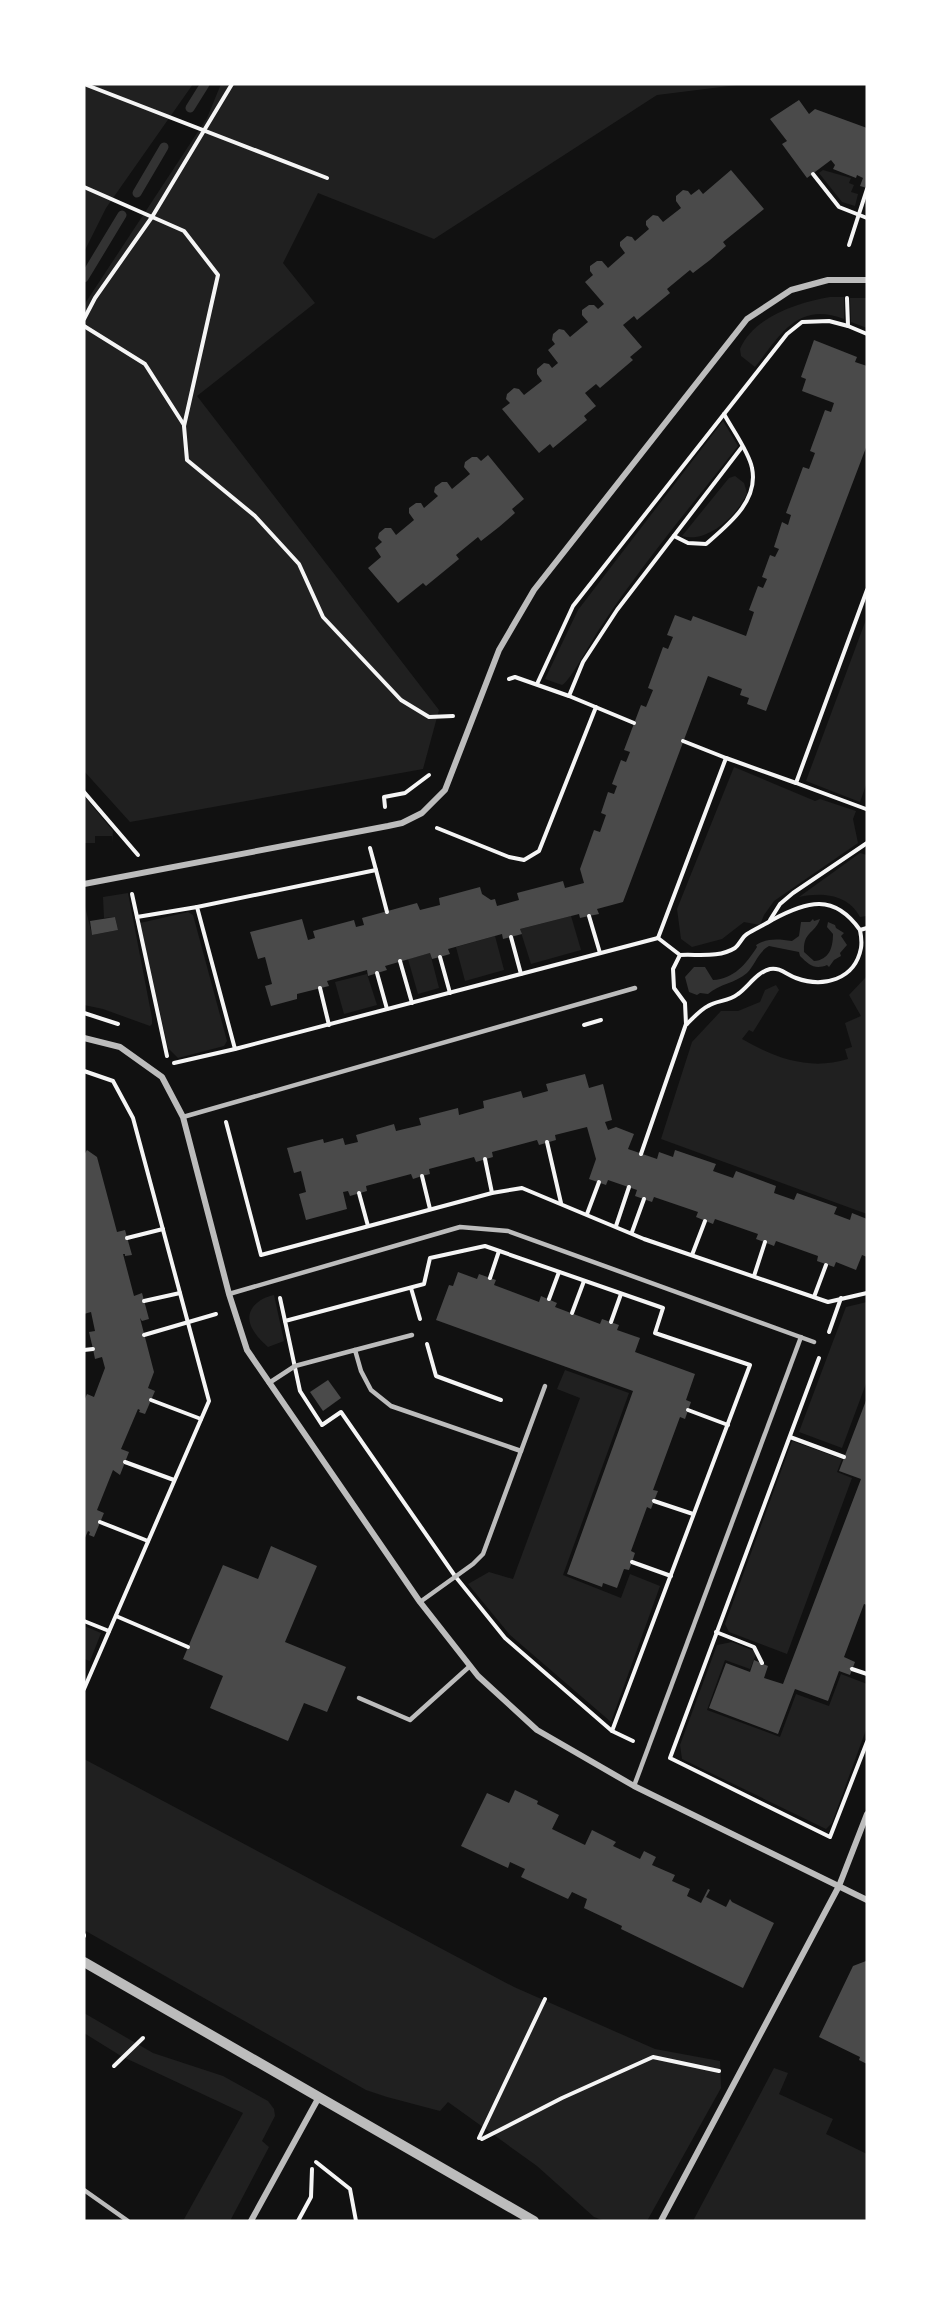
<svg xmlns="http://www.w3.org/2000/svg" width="951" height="2305" font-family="Rubik,sans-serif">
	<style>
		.green { fill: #202020 }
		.water { fill: #333 }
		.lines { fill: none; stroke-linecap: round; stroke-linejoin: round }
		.stream { stroke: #333; stroke-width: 9 }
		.building { fill: #4a4a4a }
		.path { stroke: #f5f5f5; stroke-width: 4 }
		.service { stroke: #bcbcbc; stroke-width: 4.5 }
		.minor { stroke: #bcbcbc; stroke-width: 6 }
		.tertiary { stroke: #bcbcbc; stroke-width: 10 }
	</style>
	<rect width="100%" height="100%" fill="#111"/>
	<!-- green -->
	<g class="green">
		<polygon points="84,84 193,84 106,208 84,252"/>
		<polygon points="221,84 737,85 657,95 434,239 318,193 283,263 315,303 197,396 439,710 423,769 130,822 84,771 84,305 207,118"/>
		<polygon points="823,170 851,178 849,183 854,185 851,192 858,194 855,206 842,202 819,173"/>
		<path d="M830,297h14v22c-47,-18 -64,17 -89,48l-14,-11 -1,-7c13,-32 59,-47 90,-52z"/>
		<polygon points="850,298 867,298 867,328 851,322"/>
		<path d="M723,421l15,25c-46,59 -95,117 -136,179 -8,11 -32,57 -40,60l-17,-6 33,-69z"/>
		<path d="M735,476l9,7 3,10c-9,22 -40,51 -65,43l47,-58z"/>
		<polygon points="867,617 867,782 860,802 806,781"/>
		<polygon points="734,767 815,801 820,799 856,811 853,819 858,843 774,901 764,915 760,925 744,922 722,939 692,947 681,939 677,909"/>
		<polygon points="84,796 113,831 112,843 112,836 95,836 95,843 84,843"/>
		<path d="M860,853l7,2v61l-7,1c-12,-23 -38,-25 -61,-20z"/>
		<polygon points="128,893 152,1018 152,1024 150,1026 103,1009 84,1005 84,902 92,935 118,930 115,917 104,918 103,897"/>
		<polygon points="188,912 193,915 227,1041 224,1046 178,1058 168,1048 140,923"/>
		<polygon points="571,916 581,950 531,964 520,929"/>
		<polygon points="495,936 504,970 465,981 456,947"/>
		<polygon points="430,953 439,988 418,994 408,959"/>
		<polygon points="367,974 377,1005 344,1014 335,982"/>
		<path d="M867,976v238l-206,-75 31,-97 29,-31h17l22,-9 5,-12 11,-5 3,5 -26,42 -4,-2 -7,9c33,19 67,32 106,20l-3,-10 7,-2 -7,-24 16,-7 -12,-21z"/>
		<path d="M274,1295l10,46 -16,6c-4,-4 -10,-9 -13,-14 -14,-19 0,-34 19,-38z"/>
		<polygon points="867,1302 867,1381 842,1448 799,1432 846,1307"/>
		<polygon points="565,1370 629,1393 563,1575 621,1598 630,1574 660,1586 611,1722 510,1635 468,1584 489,1572 513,1579 580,1398 557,1389"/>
		<polygon points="792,1441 842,1459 837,1472 852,1478 787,1654 729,1632 725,1624"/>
		<polygon points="84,1626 101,1633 90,1661 84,1659"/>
		<polygon points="732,1642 757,1652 750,1669 725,1660 707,1710 780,1737 796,1694 829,1706 841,1674 867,1684 867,1727 832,1823 826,1829 682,1759 680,1745 717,1645"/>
		<polygon points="84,1759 514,1987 655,2049 720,2061 721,2088 647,2221 605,2221 594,2217 537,2166 448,2102 440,2111 387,2097 366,2090 84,1930"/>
		<polygon points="84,2013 153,2053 223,2076 268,2101 274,2109 275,2116 262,2141 269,2147 230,2221 183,2221 243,2113 121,2056 84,2033"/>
		<polygon points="774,2068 788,2073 779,2094 833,2119 826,2134 867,2154 867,2221 693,2221"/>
	</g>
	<!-- water -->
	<path class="water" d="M813,919l1,2 6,-2c-5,15 -17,12 -16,33l10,9c15,-1 19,-13 19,-27l-6,-7 1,-5 7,3 1,3 8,5 -3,3 6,9 -7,8 1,3 -7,4 -5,7 -2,-2c-12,5 -18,0 -27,-9l-1,-4 -30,-6c-11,6 -14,19 -22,27 -11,10 -28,11 -39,21l-8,-1 -3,2 -8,-3 -4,-15 9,-10h11l8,13c21,-1 33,-16 44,-33l-1,-2c12,-7 22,-6 36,-4l7,-5 2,-14h9z"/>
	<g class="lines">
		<!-- stream -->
		<g class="stream">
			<polyline points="190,108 205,84"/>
			<polyline points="137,193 164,147"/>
			<polyline points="84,278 122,215"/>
		</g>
	</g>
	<!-- building -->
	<g class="building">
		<polygon points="799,100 809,114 815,109 867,128 867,188 860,186 863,178 857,175 856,178 833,169 835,165 831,160 807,178 782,144 787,141 770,119"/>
		<polygon points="731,170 764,209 723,242 726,246 710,260 693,273 690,270 667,289 670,293 637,320 634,316 623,325 642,347 630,357 633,360 600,388 596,384 585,393 596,406 584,416 587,420 553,448 550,444 539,453 502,409 510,403 506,399 507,394 514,388 519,389 524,395 542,381 537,374 537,369 544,363 549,364 552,368 558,363 548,350 555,344 552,340 553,334 559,329 564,330 570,337 588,322 582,315 582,310 589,305 594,305 598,309 604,304 585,282 593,275 590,271 590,266 597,261 602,261 608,268 625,253 620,246 620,242 627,236 632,237 635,241 649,229 646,225 646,221 653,215 658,216 663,222 681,208 676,201 676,196 683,190 688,191 691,195 699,189 703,194"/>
		<polygon points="814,340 857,357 855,362 867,366 867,445 766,711 747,704 749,698 740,695 742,689 708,676 623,902 597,909 599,914 589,916 580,918 579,914 520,929 522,934 503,939 502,934 448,949 450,954 440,957 432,959 430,953 385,966 387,970 368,976 367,970 327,981 329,986 297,994 297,999 271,1006 265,986 272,984 265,957 258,959 250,932 302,919 308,940 315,938 313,931 354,920 356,927 364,925 362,918 417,903 420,910 440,905 439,898 480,887 482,894 491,900 495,899 497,906 519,900 517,893 563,881 565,888 584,883 580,869 594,830 600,832 606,815 601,813 608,792 614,794 617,786 612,784 621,760 626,762 630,752 624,750 641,705 646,707 653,690 648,688 663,647 668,649 673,637 667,635 675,615 691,621 693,616 746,636 754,612 749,610 758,586 763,588 767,579 762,577 770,555 775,557 779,549 774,547 782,522 788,525 791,515 786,513 803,467 809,469 815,453 810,451 825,410 831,412 834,403 802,391 806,379 801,377"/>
		<polygon points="488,455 524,499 512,509 515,513 499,527 481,541 478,537 456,555 459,559 426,586 423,583 398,603 368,568 381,557 375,548 382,542 378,538 379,533 385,528 391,528 396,535 414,520 409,513 409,508 416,503 421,503 424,508 438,496 434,492 435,487 442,482 447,482 452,489 470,474 464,467 465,462 472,457 477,457 481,461"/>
		<polygon points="115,917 118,930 92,935 90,921"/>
		<polygon points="585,1074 589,1088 603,1084 612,1120 605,1122 608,1130 616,1127 634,1134 628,1149 657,1159 659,1152 673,1157 675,1150 716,1164 713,1171 733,1178 736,1171 776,1186 774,1193 794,1200 797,1193 837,1207 834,1214 850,1220 852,1213 867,1219 867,1257 862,1255 856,1270 836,1262 834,1267 817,1261 818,1256 776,1241 774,1246 756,1239 758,1234 715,1219 713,1224 696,1217 698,1212 654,1197 652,1202 635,1196 637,1190 608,1180 606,1185 589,1179 596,1159 587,1127 555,1135 556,1140 539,1145 537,1140 492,1152 493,1157 476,1162 474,1157 429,1169 430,1174 422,1176 413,1179 411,1174 366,1186 367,1191 350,1196 348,1191 343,1192 347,1209 306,1220 299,1194 306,1192 301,1171 294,1173 287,1148 323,1139 324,1143 343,1138 345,1145 358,1142 356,1135 394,1124 396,1131 421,1125 419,1118 458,1108 459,1115 484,1108 483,1101 521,1091 523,1098 548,1091 546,1084"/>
		<polygon points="87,1150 97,1157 117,1232 125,1230 132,1255 125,1256 125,1254 123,1254 134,1296 142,1293 149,1319 142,1321 140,1318 154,1372 148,1388 155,1391 145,1414 139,1412 140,1410 138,1409 121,1449 129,1452 120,1475 113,1470 97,1510 104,1513 94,1537 89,1535 90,1532 88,1531 84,1540 84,1401 87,1394 94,1397 105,1368 102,1357 95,1359 93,1349 89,1332 95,1331 91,1312 84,1314 84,1155"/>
		<polygon points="458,1272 477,1279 479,1274 496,1280 494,1285 539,1302 541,1296 557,1303 555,1307 600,1324 602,1319 619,1325 617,1330 640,1338 635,1352 695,1374 686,1400 691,1402 685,1419 680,1417 653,1490 658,1491 654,1501 651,1509 647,1507 631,1551 635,1553 632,1562 629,1570 624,1569 617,1588 603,1583 602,1587 567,1574 633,1391 436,1320 449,1285 453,1286"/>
		<polygon points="328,1380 341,1398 323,1411 310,1392"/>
		<polygon points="867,1398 867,1605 864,1604 844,1657 855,1662 850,1675 839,1671 828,1701 795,1689 778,1734 709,1708 726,1663 750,1672 754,1660 768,1666 764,1678 783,1684 861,1479 839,1471"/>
		<polygon points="271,1546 317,1566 285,1642 346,1667 327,1712 304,1703 288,1741 210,1708 223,1676 183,1659 223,1565 258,1579"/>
		<polygon points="515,1790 538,1801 537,1804 559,1815 552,1829 585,1845 592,1830 616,1842 613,1846 640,1859 644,1851 656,1857 652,1865 675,1875 672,1881 690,1889 687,1896 701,1903 708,1889 710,1890 706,1897 726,1907 730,1899 732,1902 774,1923 743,1988 621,1929 622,1926 584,1908 587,1899 572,1892 568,1899 521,1877 525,1869 510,1862 508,1868 461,1846 487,1793 509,1803"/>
		<polygon points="866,1961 867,1962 867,2064 859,2060 860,2057 819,2037 853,1966"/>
	</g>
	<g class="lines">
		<!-- path -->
		<g class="path">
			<polyline points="84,84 327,178"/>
			<polyline points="813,174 839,207 867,218"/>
			<polyline points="84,187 184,231 218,275 184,426 187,460 255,516 299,564 323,617 401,700 429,717 453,716"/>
			<polyline points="849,245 867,189"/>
			<polyline points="847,298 848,326 867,334"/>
			<polyline points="84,319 95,298 152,217 232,84"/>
			<polyline points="84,326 145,364 184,425"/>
			<path d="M674,536l14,7 18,1c22,-19 53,-43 46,-76 -3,-16 -20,-39 -28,-54"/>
			<polyline points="509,679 515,677 569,696 583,662 617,610 742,447"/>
			<polyline points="537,684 573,606 787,334 802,322 829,321 848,326"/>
			<polyline points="569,696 634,723"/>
			<polyline points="683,741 726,758"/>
			<polyline points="796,783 866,809"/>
			<polyline points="84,792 138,855"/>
			<polyline points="385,807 384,797 405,793 429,775"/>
			<polyline points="437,828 509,857 524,860 539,851 596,707"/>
			<polyline points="370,848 376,870 197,907 235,1049 658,938"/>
			<polyline points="376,870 387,912"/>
			<polyline points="132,894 137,917"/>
			<polyline points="589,916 600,953"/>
			<polyline points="770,920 780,904 793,893 867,843"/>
			<polyline points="511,937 521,974"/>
			<polyline points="658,938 726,758 796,783 867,590"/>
			<path d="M680,955c18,-1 39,3 55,-7 5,-4 7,-11 12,-14 8,-5 17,-9 25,-14 35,-19 62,-27 88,10l7,-2"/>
			<polyline points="440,957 450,993"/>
			<polyline points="400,961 412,1003"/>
			<polyline points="377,973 387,1009"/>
			<polyline points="320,988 329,1025"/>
			<polyline points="84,1013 118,1024"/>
			<path d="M687,1024c6,-6 13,-14 21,-18 9,-6 20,-4 30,-12 10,-7 19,-22 32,-25 10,-2 17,6 26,9 27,10 59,2 65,-30 1,-6 0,-13 -1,-18"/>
			<polyline points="584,1025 601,1020"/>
			<polyline points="167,1056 137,917 197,907"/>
			<polyline points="174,1063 235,1049"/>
			<polyline points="84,1071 113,1081 133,1118 209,1401 84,1689"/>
			<polyline points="226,1122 261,1255 492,1193 522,1188 644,1239 828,1302 867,1293"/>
			<polyline points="547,1142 561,1203"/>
			<polyline points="641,1154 686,1024 685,1003 674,988 673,969 680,955 658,938"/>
			<polyline points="485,1159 492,1193"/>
			<polyline points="422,1176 430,1209"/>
			<polyline points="359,1193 368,1226"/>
			<polyline points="587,1214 599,1182"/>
			<polyline points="616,1226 629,1187"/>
			<polyline points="632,1232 644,1199"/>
			<polyline points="127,1238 163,1229"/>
			<polygon points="485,1246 663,1308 655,1333 750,1365 612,1731 505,1638 455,1576 341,1412 322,1425 300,1391 285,1321 424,1284 430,1258"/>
			<polyline points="692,1255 705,1221"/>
			<polyline points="754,1276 765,1242"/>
			<polyline points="490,1278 499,1251"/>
			<polyline points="411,1288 420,1319"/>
			<polyline points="814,1297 826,1265"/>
			<polyline points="280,1298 285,1321"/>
			<polyline points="549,1299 559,1272"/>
			<polyline points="144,1301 180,1293"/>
			<polyline points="572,1313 584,1281"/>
			<polyline points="611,1322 621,1294"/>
			<polyline points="829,1332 841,1298"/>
			<polyline points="144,1335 216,1314"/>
			<polyline points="427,1344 436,1376 501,1400"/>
			<polyline points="84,1350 93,1349"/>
			<polyline points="819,1358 670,1758 830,1837 867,1742"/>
			<polyline points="151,1400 201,1419"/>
			<polyline points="688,1410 728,1425"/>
			<polyline points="790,1437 844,1457"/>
			<polyline points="125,1462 174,1480"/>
			<polyline points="654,1501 693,1514"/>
			<polyline points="100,1522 148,1541"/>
			<polyline points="632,1562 671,1576"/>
			<polyline points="116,1616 188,1647"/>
			<polyline points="84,1621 109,1631"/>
			<polyline points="716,1632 754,1647 762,1663"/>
			<polyline points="852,1669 867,1674"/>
			<polyline points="612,1731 633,1741"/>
			<polyline points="84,1935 84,1936"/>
			<polyline points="114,2066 143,2038"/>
			<polyline points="479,2138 545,1999"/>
			<polyline points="482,2139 562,2098 653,2057 719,2071"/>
			<polyline points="316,2162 350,2189 356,2221"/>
			<polyline points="298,2221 311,2197 312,2169"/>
		</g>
		<!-- service -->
		<g class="service">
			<polyline points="183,1117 635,988"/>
			<polyline points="229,1294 460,1227 508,1231 814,1342"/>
			<polyline points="355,1350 412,1335"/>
			<polyline points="269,1383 295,1366 355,1350 361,1371 371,1390 391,1406 521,1451 483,1554 473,1564 420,1602"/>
			<polyline points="521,1451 545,1386"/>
			<polyline points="359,1698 410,1720 470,1666"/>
			<polyline points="634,1786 801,1337"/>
			<polyline points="84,2190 128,2221"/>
		</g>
		<!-- minor -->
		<g class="minor">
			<polyline points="84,884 388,826 402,823 422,813 445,790 499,650 534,590 747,319 791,290 828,280 867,280"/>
			<polyline points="84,1038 120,1047 162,1077 183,1117 229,1294 247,1350 420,1602 478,1676 537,1730 634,1786 867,1900"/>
			<polyline points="251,2221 319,2097"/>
			<polyline points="661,2221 839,1886 867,1814"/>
		</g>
		<!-- tertiary -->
		<polyline class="tertiary" points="84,1962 534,2221"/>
	</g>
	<!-- border -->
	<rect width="951" height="2305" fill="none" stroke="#ffffff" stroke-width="171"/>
</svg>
